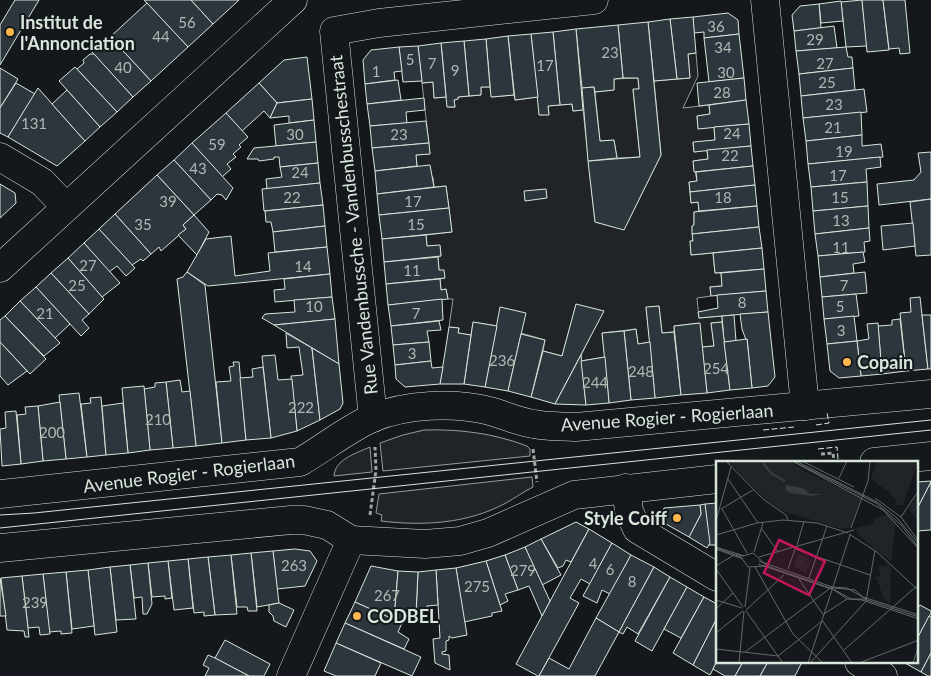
<svg xmlns="http://www.w3.org/2000/svg" width="931" height="676" font-family="Lato,sans-serif">
	<style>
		.green { fill: #202428; stroke: #939e99 }
		.building { fill: #2c363c; stroke: #d8e6dc }
		.lines { fill: none; stroke-linecap: round; stroke-linejoin: round }
		.minor-casing { stroke: #d8e6dc; stroke-width: 29 }
		.path { stroke: #9da8a2; stroke-width: 3; stroke-dasharray: 4 2.5; stroke-linecap: butt }
		.minor { stroke: #14181c; stroke-width: 28 }
		.tram { stroke: #d8e6dc; stroke-width: 1 }
		.fence { stroke: #d8e6dc; stroke-width: 1; stroke-dasharray: 6 2.5; stroke-linecap: butt }
		.poi-dot { fill: #ffb74d; stroke: #14181c; stroke-width: 2 }
		.labels { text-anchor: middle; dominant-baseline: central; stroke-width: 4; stroke-linejoin: round; paint-order: stroke }
		.number-label { font-size: 15px; fill: #adbab4 }
		.poi-label { font-size: 18px; font-weight: bold; fill: #d8e6dc; stroke: #14181c; text-anchor: start }
		.street-label { font-size: 18px; fill: #d8e6dc; stroke: #14181c }
		.inset-river { fill: none; stroke: #363b3e; stroke-width: 2.5 }
		.inset-road { fill: none; stroke: #626a69; stroke-width: 1 }
		.view { fill: #c2185b; fill-opacity: 0.15; stroke: #c2185b; stroke-width: 2.5 }
		.inset-edge { fill: none; stroke: #d8e6dc; stroke-width: 2.5 }
	</style>
	<rect width="100%" height="100%" fill="#14181c"/>
	<!-- green -->
	<g class="green">
		<polygon points="696,53 698,76 683,108 709,105 710,114 697,116 698,128 714,127 715,140 693,143 694,152 707,150 708,159 693,161 697,181 689,182 691,203 698,202 699,211 694,212 694,225 692,226 693,241 690,241 691,255 713,253 715,273 721,273 722,286 710,287 711,296 697,298 699,318 722,316 722,322 711,323 714,346 702,347 699,323 674,326 674,332 662,333 659,306 646,308 650,342 638,344 636,329 602,333 605,357 581,361 581,355 603,311 576,305 562,356 543,351 545,340 497,326 473,322 471,335 458,333 459,328 449,327 453,299 448,299 446,289 441,290 440,279 445,278 439,270 438,257 441,256 440,246 427,246 426,235 452,232 446,186 434,187 433,177 417,166 416,155 430,154 422,83 433,82 434,98 446,97 448,107 455,107 454,100 458,99 458,97 481,95 481,87 490,87 492,97 514,95 515,100 538,97 540,115 549,114 548,106 572,104 573,111 583,110 595,222 624,229 661,155 654,81 690,78 688,54"/>
		<polygon points="638,78 639,89 633,90 640,157 617,158 614,140 600,141 595,92 614,90 614,79"/>
		<path d="M424,430c35,-1 69,3 103,16l3,3v7l-147,15 -3,-28 23,-8z"/>
		<path d="M370,447l2,25 -38,4c1,-17 23,-23 36,-29z"/>
		<path d="M532,477l1,10c-10,5 -18,11 -27,16 -39,21 -83,23 -125,18l1,-6 -6,-2 3,-19z"/>
	</g>
	<!-- building -->
	<g class="building">
		<polygon points="15,0 39,0 0,65 0,25"/>
		<polygon points="144,0 191,0 213,24 188,47"/>
		<polygon points="191,0 239,0 213,24"/>
		<polygon points="862,0 867,46 846,47 841,2"/>
		<polygon points="862,0 883,0 889,50 867,52"/>
		<polygon points="883,0 905,0 910,53 900,54 899,48 889,49"/>
		<polygon points="841,1 843,21 821,23 819,4"/>
		<polygon points="147,3 188,47 151,81 110,37"/>
		<polygon points="819,4 821,28 794,31 792,15 800,6"/>
		<polygon points="728,13 738,20 739,34 704,38 704,32 694,33 693,17"/>
		<polygon points="693,17 696,53 688,54 690,78 677,79 670,19"/>
		<polygon points="670,19 677,79 654,81 648,22"/>
		<polygon points="648,22 661,155 624,230 595,222 588,161 640,157 633,89 639,89 638,78 623,78 618,25"/>
		<polygon points="618,25 623,78 614,79 614,90 595,92 594,87 582,88 576,29"/>
		<polygon points="834,26 837,48 796,51 794,31"/>
		<polygon points="576,29 583,110 573,111 572,104 560,105 553,32"/>
		<polygon points="553,32 560,105 548,106 549,115 539,115 531,34"/>
		<polygon points="531,34 538,97 515,100 508,36"/>
		<polygon points="739,34 744,78 709,82 704,38"/>
		<polygon points="508,36 514,95 491,97 486,39"/>
		<polygon points="112,39 151,81 133,97 91,51 100,43 104,46"/>
		<polygon points="486,39 490,87 481,87 481,95 469,96 464,41"/>
		<polygon points="464,41 469,96 458,97 458,99 454,100 455,107 447,107 441,43"/>
		<polygon points="441,43 446,97 434,98 433,82 422,83 418,46"/>
		<polygon points="418,46 422,81 403,82 399,47"/>
		<polygon points="399,47 402,71 394,72 395,80 365,84 363,60 371,50"/>
		<polygon points="846,47 848,57 852,57 853,68 799,74 796,51"/>
		<polygon points="90,54 94,54 133,97 117,112 77,69 84,63 83,60"/>
		<polygon points="307,57 312,99 277,103 259,83 284,60"/>
		<polygon points="75,67 117,112 100,127 59,81"/>
		<polygon points="0,68 18,79 0,108"/>
		<polygon points="853,68 855,90 801,96 799,74"/>
		<polygon points="744,78 746,100 699,106 697,83"/>
		<polygon points="398,80 401,100 367,104 365,84"/>
		<polygon points="16,83 35,94 8,137 0,133 0,108"/>
		<polygon points="259,83 277,103 270,118 264,111 242,131 226,113"/>
		<polygon points="594,87 600,141 614,140 617,158 588,161 582,88"/>
		<polygon points="38,88 85,141 57,166 8,137"/>
		<polygon points="864,89 867,112 803,118 801,96"/>
		<polygon points="67,90 100,127 85,141 52,104"/>
		<polygon points="424,98 425,110 406,112 407,123 370,126 367,104"/>
		<polygon points="312,99 314,120 289,123 289,116 270,118 277,103"/>
		<polygon points="746,100 749,124 698,129 697,116 710,114 709,105"/>
		<polygon points="861,112 862,135 806,141 803,118"/>
		<polygon points="226,113 248,137 239,145 241,147 233,154 236,157 227,164 231,169 222,177 192,143"/>
		<polygon points="314,120 316,142 276,146 274,125"/>
		<polygon points="426,121 429,143 372,148 370,126"/>
		<polygon points="749,124 751,146 694,152 693,142 715,140 714,127"/>
		<polygon points="862,135 862,146 881,144 883,157 808,164 806,141"/>
		<polygon points="316,142 318,163 280,167 279,157 274,157 274,159 259,161 258,159 247,159 254,148"/>
		<polygon points="192,143 233,188 226,200 222,195 217,194 211,200 174,160"/>
		<polygon points="429,143 430,154 416,155 417,166 375,171 372,148"/>
		<polygon points="751,146 753,166 694,172 693,161 708,159 707,150"/>
		<polygon points="931,152 931,199 879,205 877,184 914,180 921,172 918,153"/>
		<polygon points="880,157 881,167 866,169 867,182 811,187 808,164"/>
		<polygon points="174,160 211,200 194,215 157,175"/>
		<polygon points="318,163 320,183 267,189 266,179 282,177 280,167"/>
		<polygon points="430,165 434,187 377,194 375,171"/>
		<polygon points="753,166 755,185 690,192 689,182 697,181 696,172"/>
		<polygon points="157,175 194,215 183,225 186,229 161,251 159,247 151,254 115,214"/>
		<polygon points="867,182 868,206 813,211 811,187"/>
		<polygon points="320,183 323,205 264,211 262,189"/>
		<polygon points="0,184 15,193 16,203 0,218"/>
		<polygon points="755,185 757,206 699,211 698,202 691,203 690,192"/>
		<polygon points="446,186 449,208 379,215 377,194"/>
		<polygon points="546,189 547,198 525,201 524,191"/>
		<polygon points="931,199 931,255 916,256 910,202"/>
		<polygon points="323,205 325,226 273,232 271,222 266,222 265,211"/>
		<polygon points="757,206 759,227 692,234 692,226 694,225 694,212"/>
		<polygon points="868,206 869,228 815,234 813,211"/>
		<polygon points="449,208 452,232 382,239 379,215"/>
		<polygon points="115,214 151,254 143,261 141,259 132,265 99,229"/>
		<polygon points="194,215 209,232 197,255 178,235 186,229 183,225"/>
		<polygon points="913,223 915,246 883,250 881,226"/>
		<polygon points="325,226 327,247 275,252 273,232"/>
		<polygon points="759,227 762,248 691,255 690,241 693,241 692,234"/>
		<polygon points="869,228 870,241 864,242 865,252 818,256 815,234"/>
		<polygon points="99,229 135,268 126,276 117,266 109,272 84,243"/>
		<polygon points="426,235 427,246 440,245 441,256 384,262 382,239"/>
		<polygon points="231,236 235,276 270,271 268,253 327,247 330,274 208,286 187,272 206,239"/>
		<polygon points="84,243 120,283 102,297 68,258"/>
		<polygon points="762,248 764,269 715,273 713,253"/>
		<polygon points="863,252 865,262 853,264 854,273 820,277 818,256"/>
		<polygon points="438,257 439,270 444,270 445,278 386,284 384,262"/>
		<polygon points="68,258 104,299 89,314 51,273"/>
		<polygon points="764,269 766,291 711,296 710,287 722,286 721,273"/>
		<polygon points="187,272 205,285 222,443 196,446 177,279 183,277"/>
		<polygon points="865,272 867,293 822,297 820,277"/>
		<polygon points="51,273 89,314 82,320 89,328 81,336 36,287"/>
		<polygon points="330,274 332,297 275,302 274,290 285,289 284,279"/>
		<polygon points="440,279 441,290 446,289 448,299 388,305 386,284"/>
		<polygon points="36,287 70,324 55,338 20,301"/>
		<polygon points="766,291 768,312 699,318 698,312 718,308 717,295"/>
		<polygon points="856,294 859,316 824,319 822,297"/>
		<polygon points="332,297 335,319 274,325 262,318 265,314 295,312 294,300"/>
		<polygon points="920,297 928,369 906,371 900,313 911,312 910,298"/>
		<polygon points="442,299 443,320 391,326 388,305"/>
		<polygon points="20,301 60,343 44,356 5,316"/>
		<polygon points="576,304 604,311 555,404 531,397 543,351 562,356"/>
		<polygon points="659,306 662,333 674,332 681,395 655,398 646,307"/>
		<polygon points="500,307 526,313 508,391 485,387"/>
		<polygon points="768,312 775,377 768,386 752,388 747,339 746,340 742,329 740,314"/>
		<polygon points="734,315 736,341 724,342 722,316"/>
		<polygon points="922,315 931,315 931,369 928,369"/>
		<polygon points="5,316 46,359 30,374 0,342 0,320"/>
		<polygon points="854,316 857,341 827,344 824,319"/>
		<polygon points="335,319 339,364 274,325"/>
		<polygon points="900,319 906,371 882,374 878,326 892,325 892,320"/>
		<polygon points="439,321 441,330 427,331 429,342 393,345 391,326"/>
		<polygon points="473,322 497,326 485,387 464,384"/>
		<polygon points="722,322 730,390 707,393 702,347 714,346 711,323"/>
		<polygon points="700,323 707,393 681,395 674,326"/>
		<polygon points="878,323 882,374 861,376 857,341 869,339 867,324"/>
		<polygon points="449,327 459,328 458,333 471,335 464,384 440,384"/>
		<polygon points="636,329 638,344 650,342 655,398 631,400 624,331"/>
		<polygon points="624,331 631,400 609,403 602,333"/>
		<polygon points="286,333 312,348 320,420 297,431 291,376 303,375 299,347 287,348"/>
		<polygon points="521,334 545,340 531,397 508,391"/>
		<polygon points="747,339 752,388 730,390 724,342"/>
		<polygon points="857,341 861,376 839,378 830,371 827,344"/>
		<polygon points="0,342 27,371 8,385 0,376"/>
		<polygon points="429,342 431,361 395,365 393,345"/>
		<polygon points="312,348 339,364 343,403 340,409 320,420"/>
		<polygon points="275,355 278,380 292,379 297,431 271,438 262,356"/>
		<polygon points="581,355 586,405 555,404"/>
		<polygon points="605,357 609,403 586,405 581,361"/>
		<polygon points="431,361 432,368 443,367 440,384 405,387 396,379 395,365"/>
		<polygon points="233,362 239,362 246,440 222,443 216,382 231,381 229,367 234,366"/>
		<polygon points="263,367 271,438 246,440 240,378 253,377 252,369"/>
		<polygon points="180,380 182,392 190,391 196,446 173,448 166,382"/>
		<polygon points="166,382 173,448 150,450 144,389 155,387 155,383"/>
		<polygon points="144,386 150,450 128,453 122,388"/>
		<polygon points="79,393 87,457 66,459 59,395"/>
		<polygon points="101,397 106,455 87,457 81,404 91,403 90,398"/>
		<polygon points="60,402 66,459 43,461 38,406"/>
		<polygon points="123,403 128,453 106,455 102,406"/>
		<polygon points="38,406 43,461 21,464 17,415 26,414 25,407"/>
		<polygon points="16,411 21,464 2,466 0,429 6,428 5,412"/>
		<polygon points="931,481 931,482 917,509 917,482"/>
		<polygon points="931,482 931,530 917,531 917,509"/>
		<polygon points="717,503 717,545 709,545 705,504"/>
		<polygon points="705,504 710,543 707,548 689,537 701,514 700,505"/>
		<polygon points="700,505 701,514 689,537 659,520 664,508"/>
		<polygon points="576,522 589,529 571,562 566,560 563,566 558,568 541,539"/>
		<polygon points="589,529 612,543 590,584 581,579 570,598 579,603 539,676 538,676 516,664"/>
		<polygon points="541,539 561,575 542,585 525,547"/>
		<polygon points="612,543 631,555 610,594 602,590 597,603 583,596"/>
		<polygon points="525,547 550,601 542,616 529,586 518,590 505,555"/>
		<polygon points="295,549 310,551 317,561 305,586 277,589 273,551"/>
		<polygon points="273,551 279,603 257,607 251,553"/>
		<polygon points="251,553 257,611 248,611 247,607 237,607 231,555"/>
		<polygon points="231,555 237,614 215,615 208,557"/>
		<polygon points="505,555 518,590 505,594 508,601 500,605 486,561"/>
		<polygon points="631,555 654,567 619,632 596,618"/>
		<polygon points="208,557 215,615 204,616 204,612 194,613 188,559"/>
		<polygon points="188,559 193,608 174,610 168,561"/>
		<polygon points="168,561 172,598 165,599 165,596 152,597 148,563"/>
		<polygon points="486,561 502,611 492,613 492,616 464,622 456,568"/>
		<polygon points="148,563 152,604 147,614 143,614 142,597 134,598 130,565"/>
		<polygon points="130,565 136,619 116,620 110,567"/>
		<polygon points="371,566 398,571 394,620 355,602"/>
		<polygon points="110,567 117,632 95,635 88,570"/>
		<polygon points="654,567 670,577 638,634 627,627 623,634 619,632"/>
		<polygon points="456,568 467,635 452,638 449,636 449,640 446,641 446,651 442,652 442,654 449,655 450,670 435,663 433,639 440,638 436,570"/>
		<polygon points="88,570 94,626 72,629 66,572"/>
		<polygon points="436,570 438,605 427,606 427,614 416,615 418,572"/>
		<polygon points="398,571 418,572 416,613 404,612 403,624 394,620"/>
		<polygon points="66,572 72,633 61,634 61,631 49,632 43,574"/>
		<polygon points="43,574 50,634 40,635 39,627 28,628 22,576"/>
		<polygon points="22,576 28,628 29,637 25,637 24,631 7,630 1,578"/>
		<polygon points="670,577 687,587 652,651 635,641"/>
		<polygon points="0,578 6,616 0,616"/>
		<polygon points="687,587 704,597 681,638 664,629"/>
		<polygon points="704,597 717,604 717,618 693,665 673,653"/>
		<polygon points="355,602 402,623 398,632 409,639 404,649 345,623"/>
		<polygon points="279,603 294,610 286,627 274,621 273,616 269,612 269,605"/>
		<polygon points="920,605 931,611 931,613 917,639 917,609"/>
		<polygon points="929,616 931,617 931,653 921,672 905,663 917,662 917,639"/>
		<polygon points="596,618 619,632 595,676 539,676 549,658 569,669"/>
		<polygon points="717,618 717,661 710,675 693,665"/>
		<polygon points="345,623 421,657 412,676 336,643"/>
		<polygon points="225,640 270,664 264,676 249,676 215,658"/>
		<polygon points="336,643 381,663 375,676 336,676 324,671"/>
		<polygon points="931,653 931,676 928,676 921,672"/>
		<polygon points="208,655 215,658 249,676 205,676 209,668 203,665"/>
		<polygon points="717,661 717,662 743,662 735,676 725,676 713,669"/>
		<polygon points="743,662 768,662 760,676 735,676"/>
		<polygon points="768,662 802,662 795,676 760,676"/>
	</g>
	<g class="lines">
		<!-- minor casing -->
		<g class="minor-casing">
			<g id="minor">
				<polyline points="765,0 805,406"/>
				<polyline points="0,157 42,182 66,207"/>
				<polyline points="0,268 293,0"/>
				<polyline points="373,418 334,31 379,23 594,0"/>
				<polyline points="874,462 931,456"/>
				<polyline points="626,488 629,511 637,529 717,577"/>
				<path d="M0,494l300,-32c24,-14 46,-32 72,-44 35,-14 81,-16 118,-7 14,4 29,11 44,13 14,3 28,2 42,3l355,-33"/>
				<polyline points="0,548 291,520 304,520 327,525 351,540 425,544 460,541 488,533 574,495 717,479"/>
				<polyline points="859,662 883,676"/>
				<polyline points="291,676 351,540"/>
			</g>
		</g>
		<!-- path -->
		<g class="path">
			<polyline points="533,449 537,482"/>
			<polyline points="821,454 833,453 834,462"/>
			<polyline points="370,515 376,470 375,447"/>
		</g>
		<!-- minor -->
		<use href="#minor" class="minor"/>
		<!-- tram -->
		<g class="tram">
			<polyline points="0,515 34,513 931,420"/>
			<polyline points="0,528 931,430"/>
		</g>
		<!-- fence -->
		<g class="fence">
			<polyline points="816,425 829,423 827,413"/>
			<polyline points="763,430 794,427"/>
			<polyline points="818,449 837,447 838,459"/>
		</g>
	</g>
	<!-- markers -->
	<g class="poi-dot">
		<circle cx="10" cy="32" r="5"/>
		<circle cx="847" cy="362" r="5"/>
		<circle cx="677" cy="518" r="5"/>
		<circle cx="357" cy="616" r="5"/>
	</g>
	<g class="labels">
		<!-- number labels -->
		<g class="number-label">
			<text x="187" y="22">56</text>
			<text x="716" y="26">36</text>
			<text x="161" y="36">44</text>
			<text x="815" y="39">29</text>
			<text x="723" y="47">34</text>
			<text x="610" y="52">23</text>
			<text x="410" y="59">5</text>
			<text x="432" y="63">7</text>
			<text x="825" y="63">27</text>
			<text x="545" y="65">17</text>
			<text x="123" y="67">40</text>
			<text x="455" y="70">9</text>
			<text x="376" y="71">1</text>
			<text x="726" y="72">30</text>
			<text x="827" y="82">25</text>
			<text x="722" y="92">28</text>
			<text x="834" y="104">23</text>
			<text x="34" y="123">131</text>
			<text x="833" y="127">21</text>
			<text x="732" y="133">24</text>
			<text x="295" y="134">30</text>
			<text x="399" y="134">23</text>
			<text x="217" y="144">59</text>
			<text x="844" y="151">19</text>
			<text x="730" y="155">22</text>
			<text x="198" y="168">43</text>
			<text x="300" y="172">24</text>
			<text x="838" y="175">17</text>
			<text x="292" y="197">22</text>
			<text x="723" y="197">18</text>
			<text x="840" y="197">15</text>
			<text x="168" y="201">39</text>
			<text x="413" y="201">17</text>
			<text x="841" y="220">13</text>
			<text x="143" y="224">35</text>
			<text x="416" y="224">15</text>
			<text x="841" y="247">11</text>
			<text x="88" y="265">27</text>
			<text x="303" y="266">14</text>
			<text x="412" y="270">11</text>
			<text x="77" y="285">25</text>
			<text x="844" y="285">7</text>
			<text x="742" y="302">8</text>
			<text x="314" y="306">10</text>
			<text x="840" y="306">5</text>
			<text x="45" y="313">21</text>
			<text x="416" y="313">7</text>
			<text x="841" y="330">3</text>
			<text x="412" y="353">3</text>
			<text x="502" y="360">236</text>
			<text x="716" y="368">254</text>
			<text x="641" y="371">248</text>
			<text x="595" y="382">244</text>
			<text x="301" y="407">222</text>
			<text x="158" y="419">210</text>
			<text x="52" y="432">200</text>
			<text x="593" y="563">4</text>
			<text x="294" y="565">263</text>
			<text x="610" y="569">6</text>
			<text x="523" y="570">279</text>
			<text x="632" y="581">8</text>
			<text x="477" y="586">275</text>
			<text x="387" y="595">267</text>
			<text x="35" y="602">239</text>
		</g>
		<!-- poi labels -->
		<g class="poi-label">
			<text x="20" y="22">Institut de<tspan x="20" dy="21">l'Annonciation</tspan></text>
			<text x="857" y="362">Copain</text>
			<text x="667" y="518" text-anchor="end">Style Coiff</text>
			<text x="367" y="616">CODBEL</text>
		</g>
		<!-- street labels -->
		<g class="street-label">
			<text transform="translate(353 225) rotate(-96)">Rue Vandenbussche - Vandenbusschestraat</text>
			<text transform="translate(667 417) rotate(-4)">Avenue Rogier - Rogierlaan</text>
			<text transform="translate(189 473) rotate(-7)">Avenue Rogier - Rogierlaan</text>
		</g>
	</g>
	<!-- overview -->
	<g transform="translate(716 461)">
		<rect width="202" height="202" fill="#14181c"/>
		<path d="M12,0h62l16,11 55,25 -10,30 -10,2 -58,-18 -19,-13zM161,0h41l-15,44h-9l3,-4 -7,-8 -19,-14zM202,32v28l-9,-12zM172,54l8,7 -5,39 -31,-24 -5,-9 17,-4 5,-7zM82,93l11,4 -5,7 8,-6 -6,14 -12,-7zM171,103l4,4 -1,36 -7,-7 -6,-18 -5,-1 8,-2 -1,-10 8,1z" fill="#202428"/>
		<path d="M70,24l17,3 7,6h13l-11,2 -22,-3 -5,-4z" fill="#363b3e"/>
		<path class="inset-river" d="M47,2l9,11 13,7"/>
		<path class="inset-road" d="M10,0l37,38 23,16 2,5M76,0l91,49 36,39M77,0l83,42 25,22 18,23M80,0l81,41 20,16 22,26M86,0l52,26M123,17l8,-17M12,18l30,44M159,37l26,19 16,22M5,48l32,-19M6,48l25,44M185,56l18,-27M0,60l15,-54M135,67l17,-47 2,-20M46,68l16,23M133,73l28,18 42,39M0,74l41,-12 26,-3 34,3 31,10M81,84l7,-24M0,86l28,9M0,87l25,9 7,10 19,-1 66,23 18,10h13l55,18M0,88l27,10M38,91l9,-29M20,93l7,2 10,-3 13,12M43,96l95,-27M43,100l76,27 20,2 8,7 56,18M42,103l76,26 13,9 15,1 57,19M0,105l18,-11M39,106l38,67 30,29M0,108l27,38M72,108l7,-20 75,26M93,117l18,-52M83,118l25,37M114,126l17,1 19,11M0,139l26,8M29,146l5,-39M0,148l17,-16M30,149l38,-35M30,150l37,52M108,153l23,-15M106,159l30,43M0,172l27,-22M0,188l62,7M128,189l75,-66M29,191l84,-63M62,195l43,-34M23,202l5,-52M92,202l42,-128M94,202l56,-62 9,-51M143,202l60,-23M197,202l6,-18"/>
		<path class="view" d="M63,79l46,21 -16,34 -45,-22z"/>
		<rect width="202" height="202" class="inset-edge"/>
	</g>
</svg>
